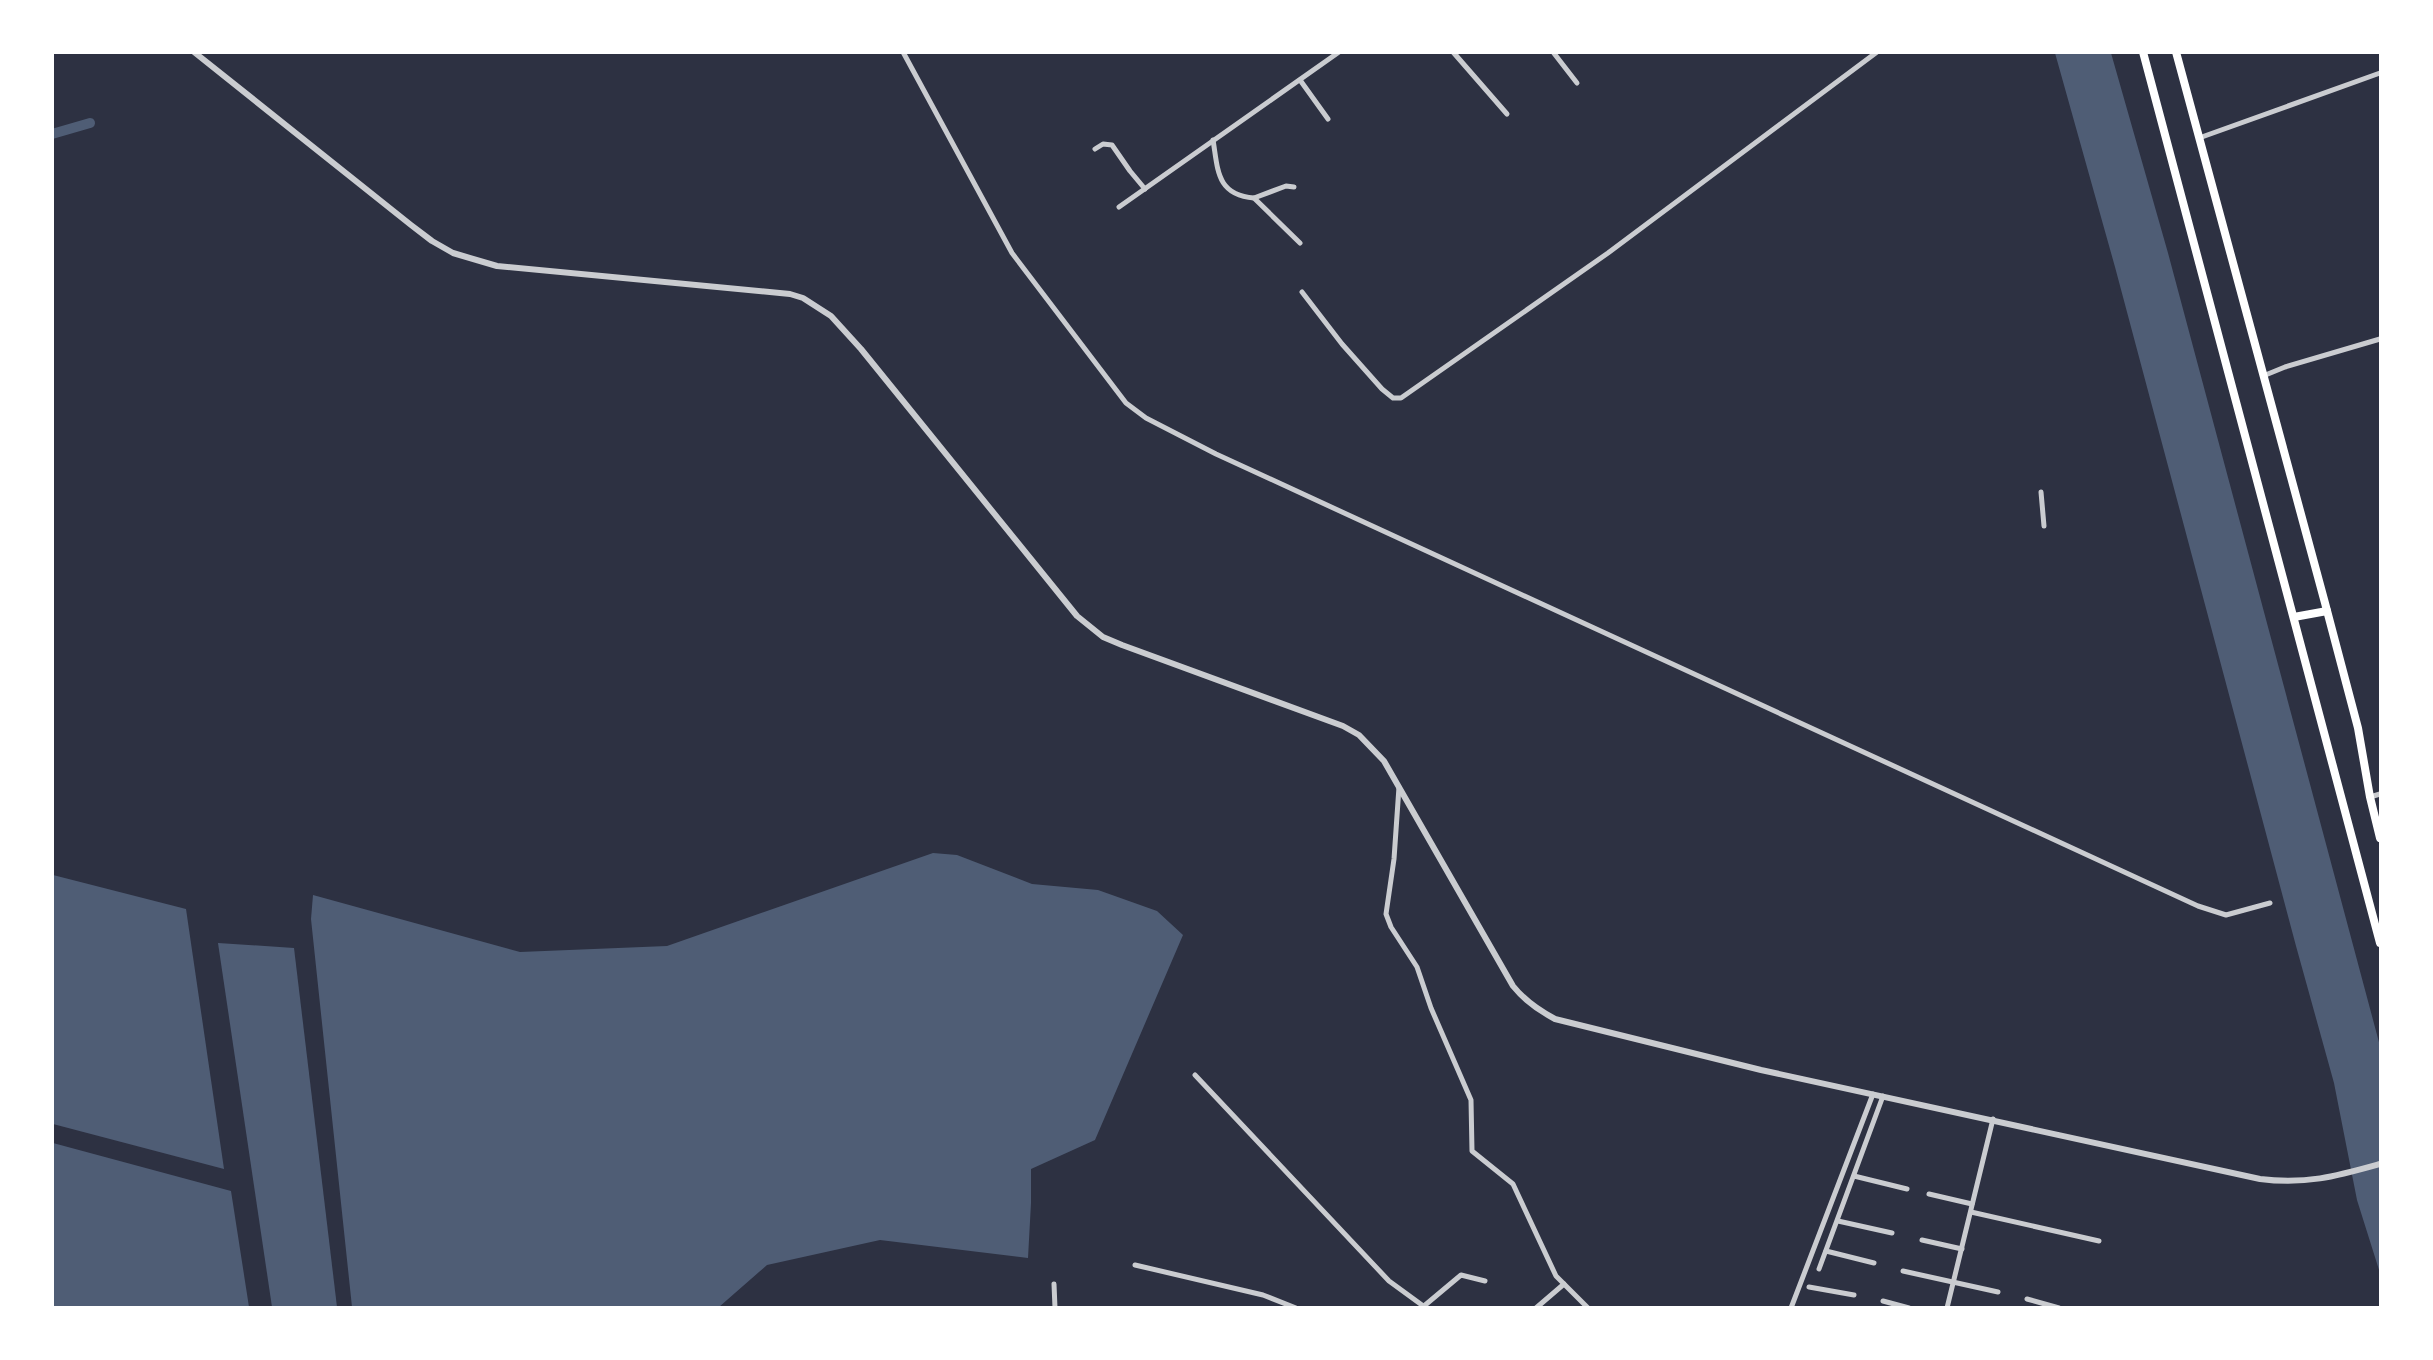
<svg xmlns="http://www.w3.org/2000/svg" width="2433" height="1360" font-family="'Fira Sans Condensed',sans-serif">
	<style>
		.water { fill: #4f5d75 }
		.lines { fill: none; stroke-linecap: round; stroke-linejoin: round }
		.canal { stroke: #4f5d75; stroke-width: 10 }
		.minor { stroke: #caccd0; stroke-width: 5 }
		.tertiary { stroke: #caccd0; stroke-width: 6 }
		.trunk { stroke: #fff; stroke-width: 8 }
	</style>
	<rect width="100%" height="100%" fill="#2d3142"/>
	<!-- water -->
	<g class="water">
		<polygon points="2055,53 2111,53 2168,253 2380,1046 2380,1273 2357,1200 2334,1083 2296,946 2115,267"/>
		<polygon points="933,853 957,855 1032,884 1098,890 1157,911 1183,935 1095,1140 1031,1169 1031,1203 1028,1258 880,1240 767,1265 719,1307 352,1307 311,919 313,895 520,952 667,946"/>
		<polygon points="53,875 186,909 224,1169 53,1124"/>
		<polygon points="218,943 294,948 337,1307 272,1307"/>
		<polygon points="53,1143 231,1191 249,1307 53,1307"/>
	</g>
	<g class="lines">
		<!-- canal -->
		<polyline class="canal" points="52,134 90,123"/>
		<!-- minor -->
		<g class="minor">
			<polyline points="903,52 1012,253 1126,403 1146,418 1216,454 2198,906 2226,915 2270,903"/>
			<polyline points="1453,52 1507,114"/>
			<polyline points="1553,52 1577,83"/>
			<polyline points="1300,80 1328,119"/>
			<polyline points="2199,138 2380,73"/>
			<path d="M1213,140c5,29 3,55 41,58l46,45"/>
			<polyline points="1095,149 1103,144 1112,145 1130,171 1145,189"/>
			<polyline points="1254,198 1286,186 1294,187"/>
			<polyline points="1119,207 1339,52"/>
			<polyline points="1302,292 1342,344 1382,389 1393,398 1401,398 1608,253 1877,52"/>
			<polyline points="2263,376 2285,367 2380,339"/>
			<polyline points="2041,492 2044,526"/>
			<polyline points="1399,787 1394,859 1386,914 1391,927 1417,967 1431,1008 1471,1100 1472,1151 1513,1184 1556,1276 1588,1308"/>
			<polyline points="2370,797 2380,794"/>
			<polyline points="1195,1075 1389,1281 1426,1308"/>
			<polyline points="1854,1176 1907,1189"/>
			<polyline points="1929,1194 1972,1204"/>
			<polyline points="1971,1212 2099,1241"/>
			<polyline points="1838,1221 1892,1233"/>
			<polyline points="1922,1240 1962,1249"/>
			<polyline points="1826,1251 1874,1263"/>
			<polyline points="1135,1265 1263,1295 1296,1308"/>
			<polyline points="1819,1269 1883,1096"/>
			<polyline points="1903,1271 1998,1292"/>
			<polyline points="1054,1284 1055,1308"/>
			<polyline points="1809,1287 1854,1295"/>
			<polyline points="2027,1299 2059,1308"/>
			<polyline points="1883,1301 1909,1308"/>
			<polyline points="1424,1306 1461,1275 1485,1281"/>
			<polyline points="1536,1308 1564,1284"/>
			<polyline points="1791,1308 1873,1094"/>
			<polyline points="1947,1308 1993,1119"/>
		</g>
		<!-- tertiary -->
		<path class="tertiary" d="M194,52l217,173 21,16 21,12 44,13 293,28 13,4 28,18 30,33 216,267 26,21 19,8 221,81 16,9 25,26 129,225c12,15 25,24 42,33l206,51 499,109c46,6 77,-3 120,-15"/>
		<!-- trunk -->
		<g class="trunk">
			<polyline points="2143,52 2380,943"/>
			<polyline points="2176,52 2325,603 2358,728 2370,797 2380,838"/>
			<polyline points="2294,617 2327,611"/>
		</g>
	</g>
	<!-- border -->
	<rect width="2433" height="1360" fill="none" stroke="#ffffff" stroke-width="108"/>
</svg>
